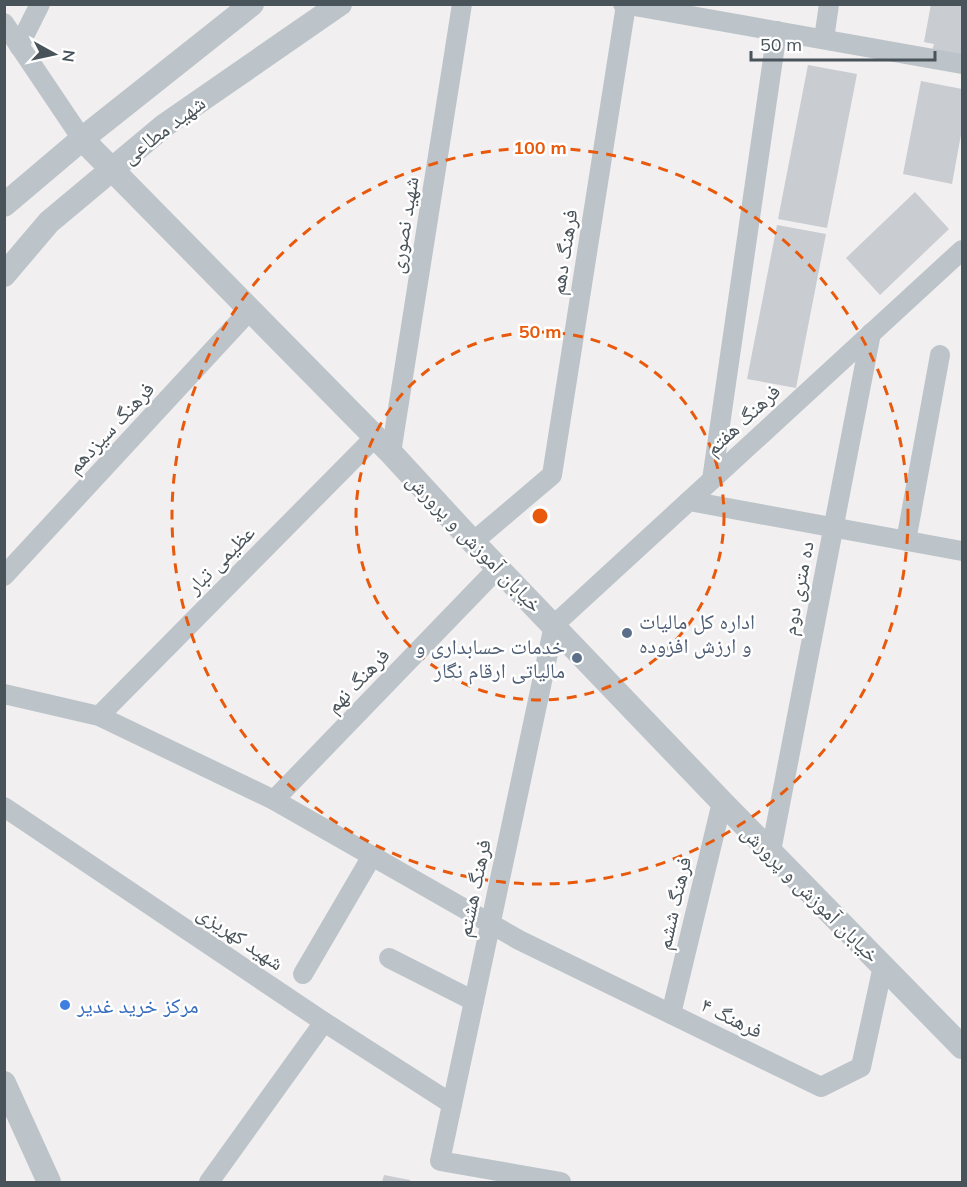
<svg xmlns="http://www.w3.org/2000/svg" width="967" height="1187" font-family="Mulish,'Noto Naskh Arabic',sans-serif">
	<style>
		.building { fill: #c9ccd1 }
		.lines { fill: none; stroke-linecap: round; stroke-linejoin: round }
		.minor { stroke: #bcc4ca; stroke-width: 20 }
		.tertiary { stroke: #bcc4ca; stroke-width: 24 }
		.ring { fill: none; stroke: #e8590c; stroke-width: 3; stroke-dasharray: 10 8 }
		.service-dot { fill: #5c6f8a; stroke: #fff; stroke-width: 2 }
		.shop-dot { fill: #3f7fe0; stroke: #fff; stroke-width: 2 }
		.labels { text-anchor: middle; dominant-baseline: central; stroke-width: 5; stroke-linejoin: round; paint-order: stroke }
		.street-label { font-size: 21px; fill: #49535a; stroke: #fff }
		.service-label { font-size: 21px; fill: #4e5e75; stroke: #fff; text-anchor: start }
		.shop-label { font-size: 21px; fill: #366cbe; stroke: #fff; text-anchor: start }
		.centre { fill: #e8590c; stroke: #fff; stroke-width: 3 }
		.ring-label { font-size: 18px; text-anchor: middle; font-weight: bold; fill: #e8590c; stroke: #fff; stroke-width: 5; stroke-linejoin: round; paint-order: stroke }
	</style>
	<rect width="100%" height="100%" fill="#f1efef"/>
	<!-- building -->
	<g class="building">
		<polygon points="931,4 962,4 962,56 932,51 934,44 924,42"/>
		<polygon points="808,65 857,74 827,228 778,219"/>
		<polygon points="921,81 962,89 962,129 952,184 903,174"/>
		<polygon points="915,192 949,229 880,295 846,258"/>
		<polygon points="777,225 826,234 796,388 747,379"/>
		<polygon points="384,1175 410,1180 410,1182 382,1182"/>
	</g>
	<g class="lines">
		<!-- minor -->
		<g class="minor">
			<polyline points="623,4 962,64"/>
			<polyline points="4,23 82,139"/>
			<polyline points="824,39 829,4"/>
			<polyline points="19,46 40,4"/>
			<polyline points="391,453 462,4"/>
			<polyline points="712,480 777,31"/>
			<polyline points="689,501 962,551"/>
			<polyline points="906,541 940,355"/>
			<polyline points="473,542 552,475 626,5"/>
			<polyline points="4,576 250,310"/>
			<polyline points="4,694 99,716 274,800 519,940 821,1087 861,1067 883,966"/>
			<polyline points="99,716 375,437"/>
			<polyline points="274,800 499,567"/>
			<polyline points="4,807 324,1022 452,1104"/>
			<polyline points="771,851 871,333"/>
			<polyline points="389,958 474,1001"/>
			<polyline points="303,974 372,856"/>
			<polyline points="671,1014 722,802"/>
			<polyline points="209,1182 324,1022"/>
			<polyline points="561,1182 440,1161 554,625 962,250"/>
		</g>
		<!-- tertiary -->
		<g class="tertiary">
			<polyline points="82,139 391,453 473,542 722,802 962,1047"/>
			<polyline points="4,205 82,139 252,4"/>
			<polyline points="4,275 49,222 165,125 340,4"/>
			<polyline points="4,1083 49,1182"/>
		</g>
	</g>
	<!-- distance rings -->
	<g class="ring">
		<circle cx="540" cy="516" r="184"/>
		<circle cx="540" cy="516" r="368"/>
	</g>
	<!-- markers -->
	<g class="service-dot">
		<circle cx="627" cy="633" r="6"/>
		<circle cx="577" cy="658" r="6"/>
	</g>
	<circle class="shop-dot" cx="65" cy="1005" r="6"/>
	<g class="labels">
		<!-- street labels -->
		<g class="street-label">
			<text transform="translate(163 129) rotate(-37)">شهید مطاعی</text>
			<text transform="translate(403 225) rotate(-81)">شهید نصوری</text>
			<text transform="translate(563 252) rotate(-81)">فرهنگ دهم</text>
			<text transform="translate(742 419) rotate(-43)">فرهنگ هفتم</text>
			<text transform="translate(110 427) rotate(-47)">فرهنگ سیزدهم</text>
			<text transform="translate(475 542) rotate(46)">خیابان آموزش و پرورش</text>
			<text transform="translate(220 559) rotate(-45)">عظیمی تبار</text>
			<text transform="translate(797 588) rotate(-79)">ده متری دوم</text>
			<text transform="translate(357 680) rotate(-46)">فرهنگ نهم</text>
			<text transform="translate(473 888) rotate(-78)">فرهنگ هشتم</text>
			<text transform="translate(811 893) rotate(45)">خیابان آموزش و پرورش</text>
			<text transform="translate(673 903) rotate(-77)">فرهنگ ششم</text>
			<text transform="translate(241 937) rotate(34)">شهید کهریزی</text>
			<text transform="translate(732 1017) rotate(26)">فرهنگ ۴</text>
		</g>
		<!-- service labels -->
		<g class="service-label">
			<text x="639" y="621">اداره کل مالیات<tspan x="639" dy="24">و ارزش افزوده</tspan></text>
			<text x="565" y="646" text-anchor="end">خدمات حسابداری و<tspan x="565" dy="24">مالیاتی ارقام نگار</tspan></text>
		</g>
		<!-- shop labels -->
		<g class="shop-label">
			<text x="77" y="1005">مرکز خرید غدیر</text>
		</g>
	</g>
	<circle cx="540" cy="516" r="9" class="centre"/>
	<g class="ring-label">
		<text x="540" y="154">100 m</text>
		<text x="540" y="338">50 m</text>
	</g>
	<!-- border -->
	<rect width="967" height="1187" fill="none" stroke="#49535a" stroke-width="12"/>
	<!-- north arrow -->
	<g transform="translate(54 54) rotate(98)" stroke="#ffffff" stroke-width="4.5" paint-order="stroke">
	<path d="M0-4.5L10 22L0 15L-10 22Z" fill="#49535a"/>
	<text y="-9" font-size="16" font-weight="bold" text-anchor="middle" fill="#49535a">N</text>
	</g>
	<!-- scale -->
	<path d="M751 51v9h184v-9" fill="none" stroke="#49535a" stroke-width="3"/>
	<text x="760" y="51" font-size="18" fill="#49535a" stroke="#ffffff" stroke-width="4.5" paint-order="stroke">50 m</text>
</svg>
